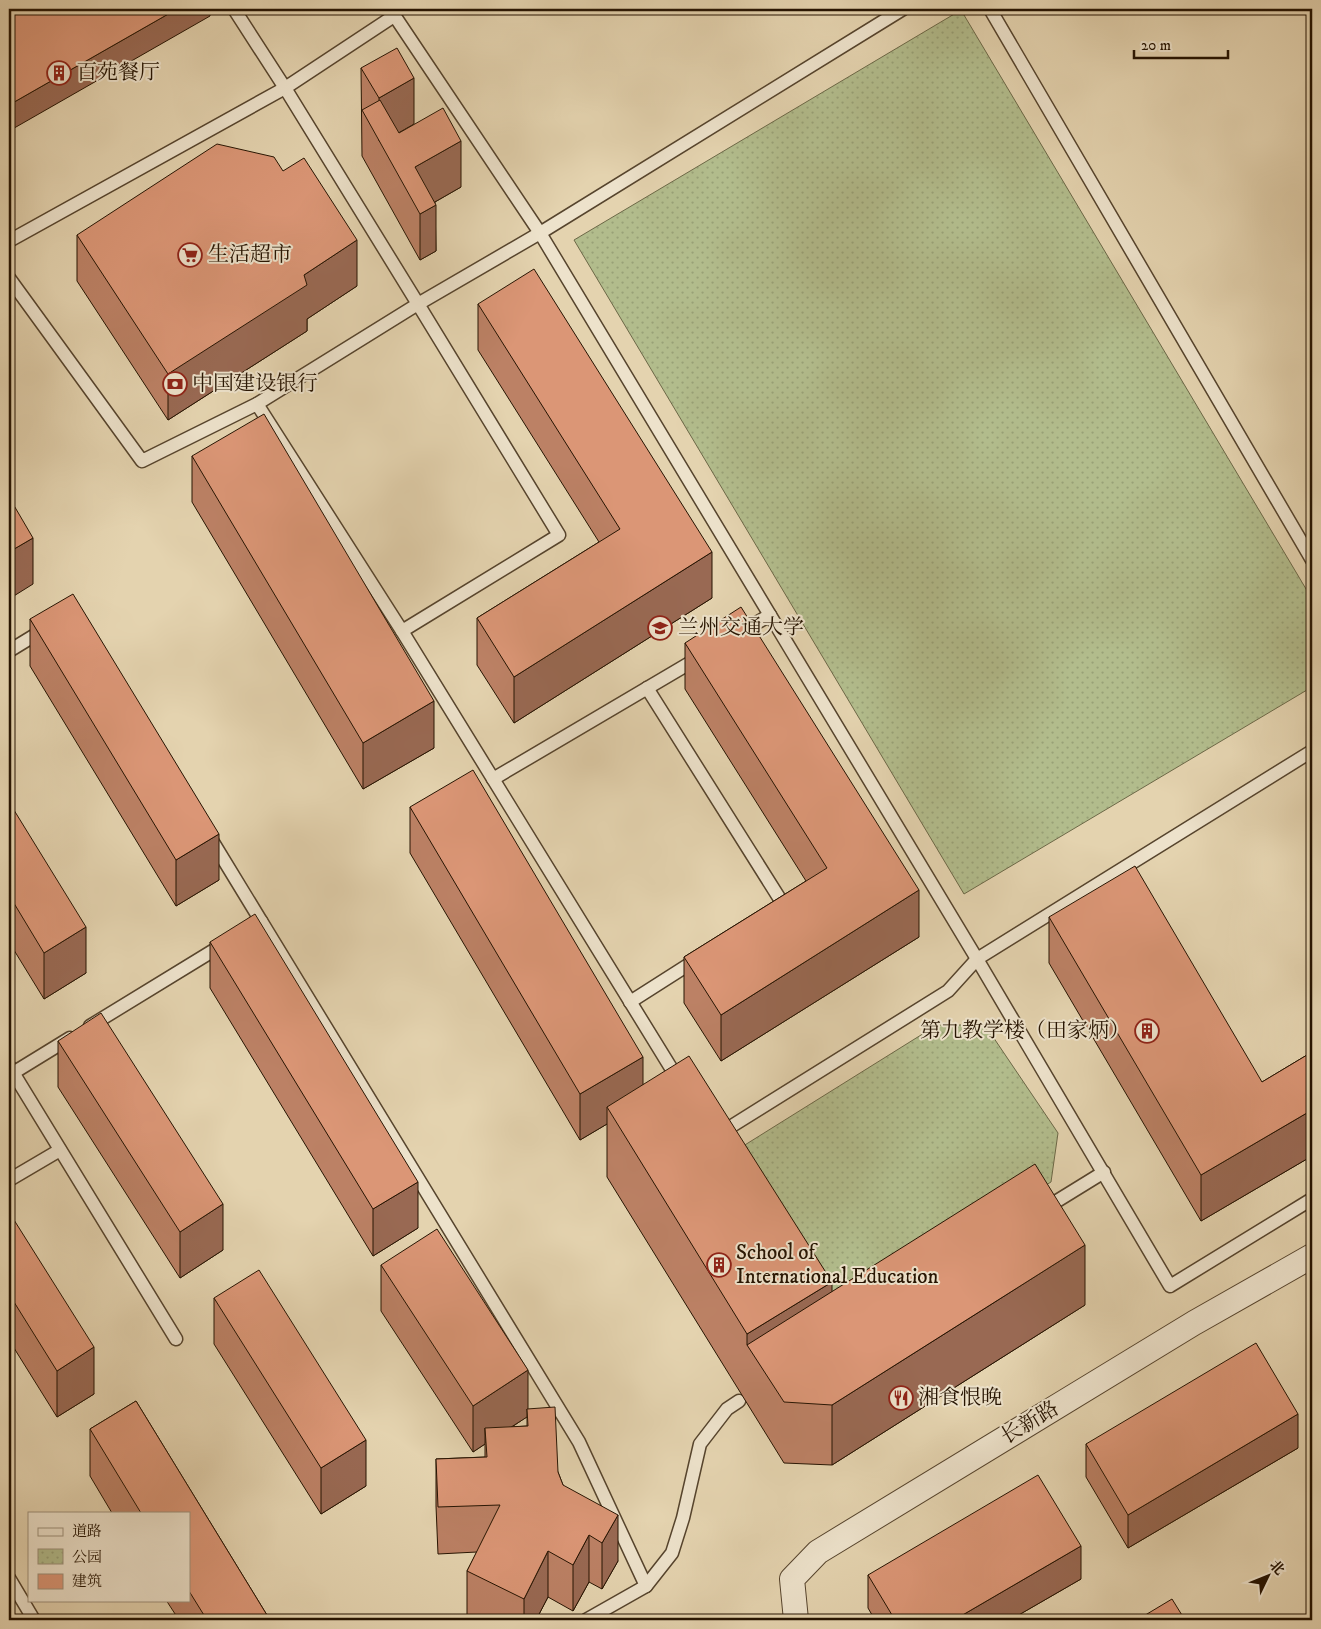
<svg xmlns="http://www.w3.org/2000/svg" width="1321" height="1629" font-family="'IM FELL DW Pica','Noto Serif SC',serif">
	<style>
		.park { fill: url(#park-dots); stroke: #6c6847 }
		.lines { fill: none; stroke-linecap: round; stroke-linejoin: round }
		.lane-casing { stroke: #56442d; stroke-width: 15 }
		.street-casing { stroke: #56442d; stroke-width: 26 }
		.lane { stroke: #ede2cb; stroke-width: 12 }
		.street { stroke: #ede2cb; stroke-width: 24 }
		.wall { fill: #bc8165; stroke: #261402; fill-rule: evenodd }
		.shaded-wall { fill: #996953; stroke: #261402 }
		.building { fill: #db9676; stroke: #261402 }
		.labels { text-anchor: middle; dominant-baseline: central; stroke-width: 4; stroke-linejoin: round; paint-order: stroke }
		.poi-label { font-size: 21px; fill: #261402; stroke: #ede2cb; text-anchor: start }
		.street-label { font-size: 21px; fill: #261402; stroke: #ede2cb }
	</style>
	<defs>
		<pattern id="park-dots" width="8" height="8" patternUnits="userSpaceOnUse" patternTransform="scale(1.25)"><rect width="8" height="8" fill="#b2bc8c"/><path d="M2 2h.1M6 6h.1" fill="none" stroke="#99a177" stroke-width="1.8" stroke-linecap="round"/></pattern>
	</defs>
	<rect width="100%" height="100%" fill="#e4d3af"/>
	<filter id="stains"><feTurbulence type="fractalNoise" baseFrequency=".004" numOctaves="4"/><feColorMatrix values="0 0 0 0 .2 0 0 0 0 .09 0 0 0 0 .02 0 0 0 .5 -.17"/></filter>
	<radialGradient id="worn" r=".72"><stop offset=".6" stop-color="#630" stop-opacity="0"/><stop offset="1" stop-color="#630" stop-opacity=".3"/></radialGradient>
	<!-- park -->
	<g class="park">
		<polygon points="961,10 1312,599 1312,687 964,894 574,240"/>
		<polygon points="937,1025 985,1025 1058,1133 1051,1182 836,1312 740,1148"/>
	</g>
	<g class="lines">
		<!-- lane casing -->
		<g class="lane-casing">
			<g id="lane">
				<polyline points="234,9 285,88 418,304 257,404"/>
				<polyline points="390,9 540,233 977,959 1170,1286 1312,1199"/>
				<polyline points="990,9 1312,560"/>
				<polyline points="9,241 285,88 394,16"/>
				<polyline points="9,278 142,461 257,404 402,631 679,1081"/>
				<polyline points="402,631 559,535 418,304 540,233 903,9"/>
				<polyline points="738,634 770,615"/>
				<polyline points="9,651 45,629"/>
				<polyline points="647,688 783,904 775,909"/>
				<polyline points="493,779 700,657"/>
				<polyline points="211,839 261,921"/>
				<polyline points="245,931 261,921 579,1442 646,1586 586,1620"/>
				<polyline points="630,1002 699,958"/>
				<polyline points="90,1026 224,944"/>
				<polyline points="9,1066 176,1339"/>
				<polyline points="13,1073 70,1038"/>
				<polyline points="719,1134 948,991 977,959 1312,751"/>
				<polyline points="9,1180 60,1150"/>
				<polyline points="1044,1209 1104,1172"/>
				<polyline points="9,1578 34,1620"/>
				<polyline points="646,1586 672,1553 683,1518 700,1444 727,1409 739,1401"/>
			</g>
		</g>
		<!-- street casing -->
		<g class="street-casing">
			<polyline id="street" points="796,1620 792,1579 818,1552 1194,1323 1312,1256"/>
		</g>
		<!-- lane -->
		<use href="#lane" class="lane"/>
		<!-- street -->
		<use href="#street" class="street"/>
	</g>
	<!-- wall -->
	<g class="wall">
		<polygon points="361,68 414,124 398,133 461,187 435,202 436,251 420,260 362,156"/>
		<polygon points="77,235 357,286 307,319 307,331 168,420 77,281"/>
		<polygon points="478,304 712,598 514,723 477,665 477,618 599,542 478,350"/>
		<polygon points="192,456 434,748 363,789 192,502"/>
		<polygon points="30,619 219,880 176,906 30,666"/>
		<polygon points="685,643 919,937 721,1061 684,1003 684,957 806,881 685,689"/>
		<polygon points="9,802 86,973 44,999 9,942"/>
		<polygon points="410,807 643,1084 832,1292 1085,1305 832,1465 784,1463 607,1177 607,1124 580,1140 410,853"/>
		<polygon points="1049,917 1262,1082 1312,1052 1312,1156 1201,1221 1049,963"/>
		<polygon points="210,942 418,1228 373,1256 210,988"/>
		<polygon points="58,1041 223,1250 180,1278 58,1087"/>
		<polygon points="9,1212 94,1394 57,1417 9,1340"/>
		<path d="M381,1265l147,144 30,63 5,13 55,76 -16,28 -13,-7 -16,29 -25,-14 -12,23h-62l-7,-3v-46l10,-19 -39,2 -2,-48v-47l49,-2v-13l-12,8 -92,-141zM527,1417v9l-15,1 13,-9z"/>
		<polygon points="214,1298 366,1486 321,1514 214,1344"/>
		<polygon points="136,1401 270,1620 179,1620 166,1600 189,1600 189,1513 112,1513 90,1476 90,1429"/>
		<polygon points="1086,1444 1298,1448 1128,1548 1086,1477"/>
		<polygon points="868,1575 1081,1579 1010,1620 875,1620 868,1608"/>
	</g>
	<!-- shaded-wall -->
	<g class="shaded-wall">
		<polygon points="177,9 210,9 210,16 9,131 9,105"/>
		<polygon points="414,78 414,124 381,143 379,141 379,98"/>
		<polygon points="461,141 461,187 419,211 415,167"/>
		<polygon points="436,205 436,251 420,260 420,214"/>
		<polygon points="357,240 357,286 307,319 307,331 168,420 168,374 304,275"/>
		<polygon points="33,538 33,584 9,599 9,552"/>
		<polygon points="712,552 712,598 514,723 514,677"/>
		<polygon points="434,701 434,748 363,789 363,743"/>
		<polygon points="219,834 219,880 176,906 176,860"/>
		<polygon points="919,890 919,937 721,1061 721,1015"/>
		<polygon points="86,927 86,973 44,999 44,953"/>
		<polygon points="643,1057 643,1103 607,1107 607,1124 580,1140 580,1094"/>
		<polygon points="1312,1110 1312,1156 1201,1221 1201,1175"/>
		<polygon points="418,1182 418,1228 373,1256 373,1209"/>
		<polygon points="223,1204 223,1250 180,1278 180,1232"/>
		<polygon points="1085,1245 1085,1305 832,1465 832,1405"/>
		<polygon points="832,1282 832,1353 747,1345 747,1334"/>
		<polygon points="94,1347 94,1394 57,1417 57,1371"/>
		<polygon points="528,1370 528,1416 527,1409 527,1417 486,1443 485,1428 485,1444 473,1452 473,1406"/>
		<polygon points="1298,1414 1298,1448 1128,1548 1128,1515"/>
		<polygon points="366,1440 366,1486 321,1514 321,1468"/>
		<polygon points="618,1515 618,1561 602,1589 602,1543"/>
		<polygon points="589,1535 589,1582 573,1611 573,1565"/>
		<polygon points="1081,1546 1081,1579 1010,1620 954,1620"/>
		<polygon points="548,1551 548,1597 536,1620 524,1620 524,1599"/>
	</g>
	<!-- building -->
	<g class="building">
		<polygon points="9,9 177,9 9,105"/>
		<polygon points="397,48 414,78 379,98 361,68"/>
		<polygon points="380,100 399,133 443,108 461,141 415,167 436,205 420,214 362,110"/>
		<polygon points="217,144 274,157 283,171 304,158 357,240 304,275 307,285 168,374 77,235"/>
		<polygon points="534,269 712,552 514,677 477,618 620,529 478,304"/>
		<polygon points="264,414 434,701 363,743 192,456"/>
		<polygon points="9,497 33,538 9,552"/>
		<polygon points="73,594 219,834 176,860 30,619"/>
		<polygon points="741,607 919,890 721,1015 684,957 827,868 685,643"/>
		<polygon points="473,770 643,1057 580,1094 410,807"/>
		<polygon points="9,802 86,927 44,953 9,895"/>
		<polygon points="1135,866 1262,1082 1312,1052 1312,1110 1201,1175 1049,917"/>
		<polygon points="255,914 418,1182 373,1209 210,942"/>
		<polygon points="101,1013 223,1204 180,1232 58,1041"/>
		<polygon points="689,1056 832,1282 747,1334 607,1107"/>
		<polygon points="1035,1164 1085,1245 832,1405 784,1402 747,1345"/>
		<polygon points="9,1212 94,1347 57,1371 9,1294"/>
		<polygon points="437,1229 528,1370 473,1406 381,1265"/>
		<polygon points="259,1270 366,1440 321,1468 214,1298"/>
		<polygon points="1256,1343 1298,1414 1128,1515 1086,1444"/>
		<polygon points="136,1401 270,1620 207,1620 189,1591 189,1513 141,1513 90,1429"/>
		<polygon points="555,1407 558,1472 563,1485 618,1515 602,1543 589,1535 573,1565 548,1551 524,1599 467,1571 500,1505 438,1507 436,1459 487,1457 485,1428 528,1426 527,1409"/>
		<polygon points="1038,1475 1081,1546 954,1620 895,1620 868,1575"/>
		<polygon points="1172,1599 1185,1620 1137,1620"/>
	</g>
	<!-- icons -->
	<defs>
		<g id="building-ring" transform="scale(1.25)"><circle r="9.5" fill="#ede2cb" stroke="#8f2418" stroke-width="1.5"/><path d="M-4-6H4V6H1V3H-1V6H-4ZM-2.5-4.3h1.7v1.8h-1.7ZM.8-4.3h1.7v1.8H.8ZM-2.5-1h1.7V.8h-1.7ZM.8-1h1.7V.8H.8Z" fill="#8f2418"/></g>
		<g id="supermarket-ring" transform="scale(1.25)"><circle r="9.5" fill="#ede2cb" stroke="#8f2418" stroke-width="1.5"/><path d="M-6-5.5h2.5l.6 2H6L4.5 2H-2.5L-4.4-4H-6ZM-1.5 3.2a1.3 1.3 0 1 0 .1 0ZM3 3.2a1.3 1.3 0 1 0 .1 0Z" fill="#8f2418"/></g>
		<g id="bank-ring" transform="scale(1.25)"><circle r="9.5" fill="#ede2cb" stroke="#8f2418" stroke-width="1.5"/><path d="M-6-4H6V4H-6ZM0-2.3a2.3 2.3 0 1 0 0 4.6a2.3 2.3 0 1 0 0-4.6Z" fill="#8f2418"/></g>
		<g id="university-ring" transform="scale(1.25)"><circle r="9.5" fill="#ede2cb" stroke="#8f2418" stroke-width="1.5"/><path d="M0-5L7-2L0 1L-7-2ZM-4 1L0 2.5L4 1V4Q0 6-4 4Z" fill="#8f2418"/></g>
		<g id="restaurant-ring" transform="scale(1.25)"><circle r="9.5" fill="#ede2cb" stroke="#8f2418" stroke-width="1.5"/><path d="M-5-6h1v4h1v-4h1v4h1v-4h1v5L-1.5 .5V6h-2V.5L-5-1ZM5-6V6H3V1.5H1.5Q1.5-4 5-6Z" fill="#8f2418"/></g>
	</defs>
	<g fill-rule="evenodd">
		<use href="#building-ring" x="59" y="73"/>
		<use href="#supermarket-ring" x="190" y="255"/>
		<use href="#bank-ring" x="175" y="384"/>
		<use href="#university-ring" x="660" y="628"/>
		<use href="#building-ring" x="1147" y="1031"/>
		<use href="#building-ring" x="719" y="1265"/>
		<use href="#restaurant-ring" x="901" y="1398"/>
	</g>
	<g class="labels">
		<!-- poi labels -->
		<g class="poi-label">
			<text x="76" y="73">百苑餐厅</text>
			<text x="208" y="255">生活超市</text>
			<text x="192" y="384">中国建设银行</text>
			<text x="678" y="628">兰州交通大学</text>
			<text x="1130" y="1031" text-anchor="end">第九教学楼（田家炳）</text>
			<text x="736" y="1253">School of<tspan x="736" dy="24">International Education</tspan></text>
			<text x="918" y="1398">湘食恨晚</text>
		</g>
		<!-- street labels -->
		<g class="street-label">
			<text transform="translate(1030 1423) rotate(-31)">长新路</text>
		</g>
	</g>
	<!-- margin -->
	<rect width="1321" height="1629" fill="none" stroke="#e4d3af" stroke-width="30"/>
	<rect x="10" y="10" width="1301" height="1609" fill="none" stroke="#261402" stroke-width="2.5"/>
	<rect x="15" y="15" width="1291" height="1599" fill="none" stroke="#261402"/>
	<!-- legend -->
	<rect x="28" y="1512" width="162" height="90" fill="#ede2cb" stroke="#9d907b"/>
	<rect x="38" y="1528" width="25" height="8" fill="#ede2cb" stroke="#9d907b"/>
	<text x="72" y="1536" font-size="15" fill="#261402">道路</text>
	<rect x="38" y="1549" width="25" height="15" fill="url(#park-dots)" stroke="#9d907b"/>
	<text x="72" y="1562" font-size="15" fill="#261402">公园</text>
	<rect x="38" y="1574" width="25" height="15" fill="#db9676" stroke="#9d907b"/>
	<text x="72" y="1586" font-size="15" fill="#261402">建筑</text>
	<!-- north arrow -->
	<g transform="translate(1268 1576) rotate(47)" stroke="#ede2cb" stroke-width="4" paint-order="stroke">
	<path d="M0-4L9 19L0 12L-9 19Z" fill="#261402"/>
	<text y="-8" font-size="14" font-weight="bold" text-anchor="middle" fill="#261402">北</text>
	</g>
	<!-- scale -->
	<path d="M1134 50v8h94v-8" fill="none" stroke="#261402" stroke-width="2.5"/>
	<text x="1141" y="50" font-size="15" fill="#261402" stroke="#ede2cb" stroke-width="4" paint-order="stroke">20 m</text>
	<rect width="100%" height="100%" filter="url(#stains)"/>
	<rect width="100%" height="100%" fill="url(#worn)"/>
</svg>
